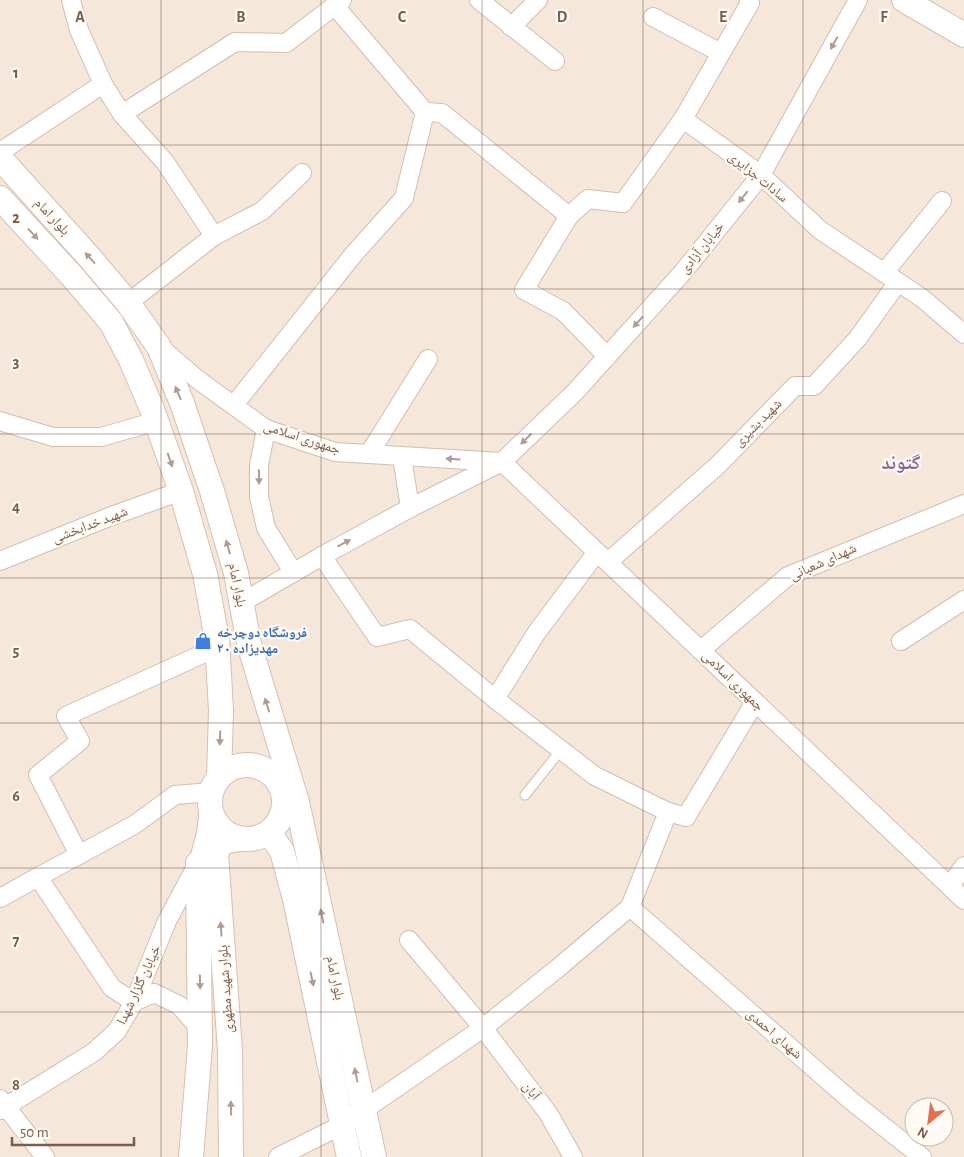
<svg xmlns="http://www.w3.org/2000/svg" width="964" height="1157" font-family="'Alegreya Sans','Noto Naskh Arabic',sans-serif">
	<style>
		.residential { fill: #f5e8da; fill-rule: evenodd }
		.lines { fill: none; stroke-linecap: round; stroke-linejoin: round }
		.lane-casing { stroke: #d1beb0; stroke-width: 11 }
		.street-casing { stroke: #d1beb0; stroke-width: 20 }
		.secondary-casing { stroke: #d6c0b0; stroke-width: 26 }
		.lane { stroke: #fff; stroke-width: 9 }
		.street { stroke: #fff; stroke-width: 18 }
		.secondary { stroke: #fff; stroke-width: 24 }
		.oneway { fill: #af9d94 }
		.grid { fill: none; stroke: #7a5c4d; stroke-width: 1; stroke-opacity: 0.55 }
		.labels { text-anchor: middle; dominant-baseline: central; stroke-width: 4.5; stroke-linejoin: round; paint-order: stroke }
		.street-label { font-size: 14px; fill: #7a5c4d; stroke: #fffaf3 }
		.shop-label { font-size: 14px; font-weight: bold; fill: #366cbe; stroke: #fffaf3; text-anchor: start }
		.district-label { font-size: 19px; font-weight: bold; fill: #846695; stroke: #fffaf3 }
		.grid-label { font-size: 16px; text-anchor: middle; font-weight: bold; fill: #7a5c4d; stroke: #fffaf3; stroke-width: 4.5; stroke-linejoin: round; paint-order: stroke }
	</style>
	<rect width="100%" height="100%" fill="#fdf6ec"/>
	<!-- residential -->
	<path class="residential" d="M0,0h964v1157h-964zM914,1107h30v30h-30z"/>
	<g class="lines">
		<!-- lane casing -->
		<g class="lane-casing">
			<polyline id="lane" points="525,795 561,750"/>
		</g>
		<!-- street casing -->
		<g class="street-casing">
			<g id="street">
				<polyline points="71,0 79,30 103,84"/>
				<polyline points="479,0 555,61"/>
				<polyline points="335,6 425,112 442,113 569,216"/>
				<polyline points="653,17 721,53"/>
				<polyline points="511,27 538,0"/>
				<polyline points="122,114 165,162 214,236 128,303"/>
				<polyline points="683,119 750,3 749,0"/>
				<polyline points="0,152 103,84 122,114 235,42 286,43 342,0"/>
				<polyline points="214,236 262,211 302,173"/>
				<polyline points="884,273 942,201"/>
				<polyline points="161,348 197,379 266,429 335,452 502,462 964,900"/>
				<polyline points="607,356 563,311 524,290 569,216 588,199 623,203 683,119 761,175 820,230 922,298 964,334"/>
				<polyline points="234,405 353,255 404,198 425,112"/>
				<polyline points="0,421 53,437 101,437 157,421"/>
				<polyline points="266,429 259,465 259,497 266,528 293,572"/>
				<polyline points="369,454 428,359"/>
				<polyline points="402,457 410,508"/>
				<polyline points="322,556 377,637 410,629 495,699 595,776 668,812"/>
				<polyline points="0,561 109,517 181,491"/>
				<polyline points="608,562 718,465 795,386 814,386 858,338 898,282"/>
				<polyline points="241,603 322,556 410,508 502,462 575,392 683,272 761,175 858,0"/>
				<polyline points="901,641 964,600"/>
				<polyline points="701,650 788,576 964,504"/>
				<polyline points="495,699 537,632 597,552"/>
				<polyline points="79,855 38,775 80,741 66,716 218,647"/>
				<polyline points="38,877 134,825 175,795 211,792"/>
				<polyline points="950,886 964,866"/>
				<polyline points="0,898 38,877 112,988 134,1002 154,993 179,1005 200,1029"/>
				<polyline points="630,907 849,1099 922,1157"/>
				<polyline points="409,940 483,1028 548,1113 573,1157"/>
				<polyline points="0,1099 45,1157"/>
				<polyline points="0,1110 94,1052 117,1031 134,1002 167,921 198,863 206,833 209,807"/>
				<polyline points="278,1157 342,1125 483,1028 558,968 630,907 668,812 686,817 755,702"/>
			</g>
		</g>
		<!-- secondary casing -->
		<g class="secondary-casing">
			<g id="secondary">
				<polyline points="904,0 964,35"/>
				<polyline points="0,158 90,258 128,303 159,347 182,403 212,491 236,573 249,644 297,802 374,1157"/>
				<polyline points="0,198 72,276 111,322 131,360 152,409 181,491 205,574 217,639 221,711 219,778"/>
				<circle cx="247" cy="802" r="37"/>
				<polyline points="269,833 282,851 295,899 349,1157"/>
				<polyline points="191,1157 200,1046 198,863"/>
				<polyline points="231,1157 230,1050 216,854 221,842 240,839"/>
			</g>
		</g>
		<!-- lane -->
		<use href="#lane" class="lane"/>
		<!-- street -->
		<use href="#street" class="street"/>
		<!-- secondary -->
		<use href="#secondary" class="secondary"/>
	</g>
	<!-- one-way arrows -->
	<defs><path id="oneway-solid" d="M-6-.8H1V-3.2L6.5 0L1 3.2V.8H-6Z" transform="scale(1.25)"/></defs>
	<g class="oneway">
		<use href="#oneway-solid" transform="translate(834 43) rotate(119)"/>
		<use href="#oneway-solid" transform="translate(743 197) rotate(129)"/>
		<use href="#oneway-solid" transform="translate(33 234) rotate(47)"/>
		<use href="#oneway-solid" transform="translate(90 258) rotate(-132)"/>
		<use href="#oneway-solid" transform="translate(638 322) rotate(132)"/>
		<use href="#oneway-solid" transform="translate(178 393) rotate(-113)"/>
		<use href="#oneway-solid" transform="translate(526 439) rotate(136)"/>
		<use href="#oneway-solid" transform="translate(453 459) rotate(-177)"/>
		<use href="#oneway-solid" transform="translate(170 460) rotate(71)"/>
		<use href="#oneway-solid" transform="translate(259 477) rotate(90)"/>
		<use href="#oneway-solid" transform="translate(344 543) rotate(-28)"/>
		<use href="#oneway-solid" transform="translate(228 547) rotate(-106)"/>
		<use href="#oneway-solid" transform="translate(267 705) rotate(-107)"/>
		<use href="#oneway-solid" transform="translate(220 738) rotate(92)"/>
		<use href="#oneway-solid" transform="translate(322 916) rotate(-102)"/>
		<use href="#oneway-solid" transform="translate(221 929) rotate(-94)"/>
		<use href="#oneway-solid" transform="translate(312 979) rotate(78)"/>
		<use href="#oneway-solid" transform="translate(200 982) rotate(89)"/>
		<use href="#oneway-solid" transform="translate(356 1075) rotate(-102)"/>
		<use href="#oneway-solid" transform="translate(231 1108) rotate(-91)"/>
	</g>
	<!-- grid -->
	<path class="grid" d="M161,0v1157M321,0v1157M482,0v1157M643,0v1157M803,0v1157M0,145h964M0,289h964M0,434h964M0,578h964M0,723h964M0,868h964M0,1012h964"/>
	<!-- icons -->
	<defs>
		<g id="shop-bare" transform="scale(1.35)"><path d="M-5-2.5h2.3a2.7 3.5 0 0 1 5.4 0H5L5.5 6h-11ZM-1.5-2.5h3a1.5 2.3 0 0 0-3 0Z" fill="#3f7fe0" stroke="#fffaf3" stroke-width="2.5" paint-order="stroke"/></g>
	</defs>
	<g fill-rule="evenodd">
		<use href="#shop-bare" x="203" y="641"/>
	</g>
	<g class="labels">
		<!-- street labels -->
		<g class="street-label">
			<text transform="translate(758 177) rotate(39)">سادات جزایری</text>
			<text transform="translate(52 217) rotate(47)">بلوار امام</text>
			<text transform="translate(702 248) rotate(-51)">خیابان آزادی</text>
			<text transform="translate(758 423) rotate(-45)">شهید بشیری</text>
			<text transform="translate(302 438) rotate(18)">جمهوری اسلامی</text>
			<text transform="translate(90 525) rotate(-21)">شهید خدابخشی</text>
			<text transform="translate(823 562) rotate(-24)">شهدای شعبانی</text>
			<text transform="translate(237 585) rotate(78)">بلوار امام</text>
			<text transform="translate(733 681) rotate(44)">جمهوری اسلامی</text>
			<text transform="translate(335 978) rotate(78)">بلوار امام</text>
			<text transform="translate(139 985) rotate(-65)">خیابان گلزار شهدا</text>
			<text transform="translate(226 989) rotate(-94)">بلوار شهید مطهری</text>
			<text transform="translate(774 1034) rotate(41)">شهدای احمدی</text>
			<text transform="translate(531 1091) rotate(52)">آبان</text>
		</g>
		<!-- shop labels -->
		<g class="shop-label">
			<text x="217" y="633">فروشگاه دوچرخه<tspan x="217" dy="16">۲۰ مهدیزاده</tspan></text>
		</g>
		<!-- district labels -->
		<g class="district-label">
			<text x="901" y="463">گتوند</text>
		</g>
	</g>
	<g class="grid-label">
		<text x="80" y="22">A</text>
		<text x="241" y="22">B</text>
		<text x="402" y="22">C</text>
		<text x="562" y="22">D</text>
		<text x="723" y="22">E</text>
		<text x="884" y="22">F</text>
		<text x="16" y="78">1</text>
		<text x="16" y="223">2</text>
		<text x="16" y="367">3</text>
		<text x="16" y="512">4</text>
		<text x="16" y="656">5</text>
		<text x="16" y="801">6</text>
		<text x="16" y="946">7</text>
		<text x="16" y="1090">8</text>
	</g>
	<!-- north arrow -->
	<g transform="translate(929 1122) rotate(209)"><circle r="24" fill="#fffaf3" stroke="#cabbb1"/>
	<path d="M0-4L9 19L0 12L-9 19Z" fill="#e76f51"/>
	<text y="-8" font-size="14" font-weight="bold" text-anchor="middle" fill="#7a5c4d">N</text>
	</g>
	<!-- scale -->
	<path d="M12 1137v8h122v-8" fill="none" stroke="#7a5c4d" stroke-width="2.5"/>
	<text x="20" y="1137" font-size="15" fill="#7a5c4d" stroke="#fffaf3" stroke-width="4" paint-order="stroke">50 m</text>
</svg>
